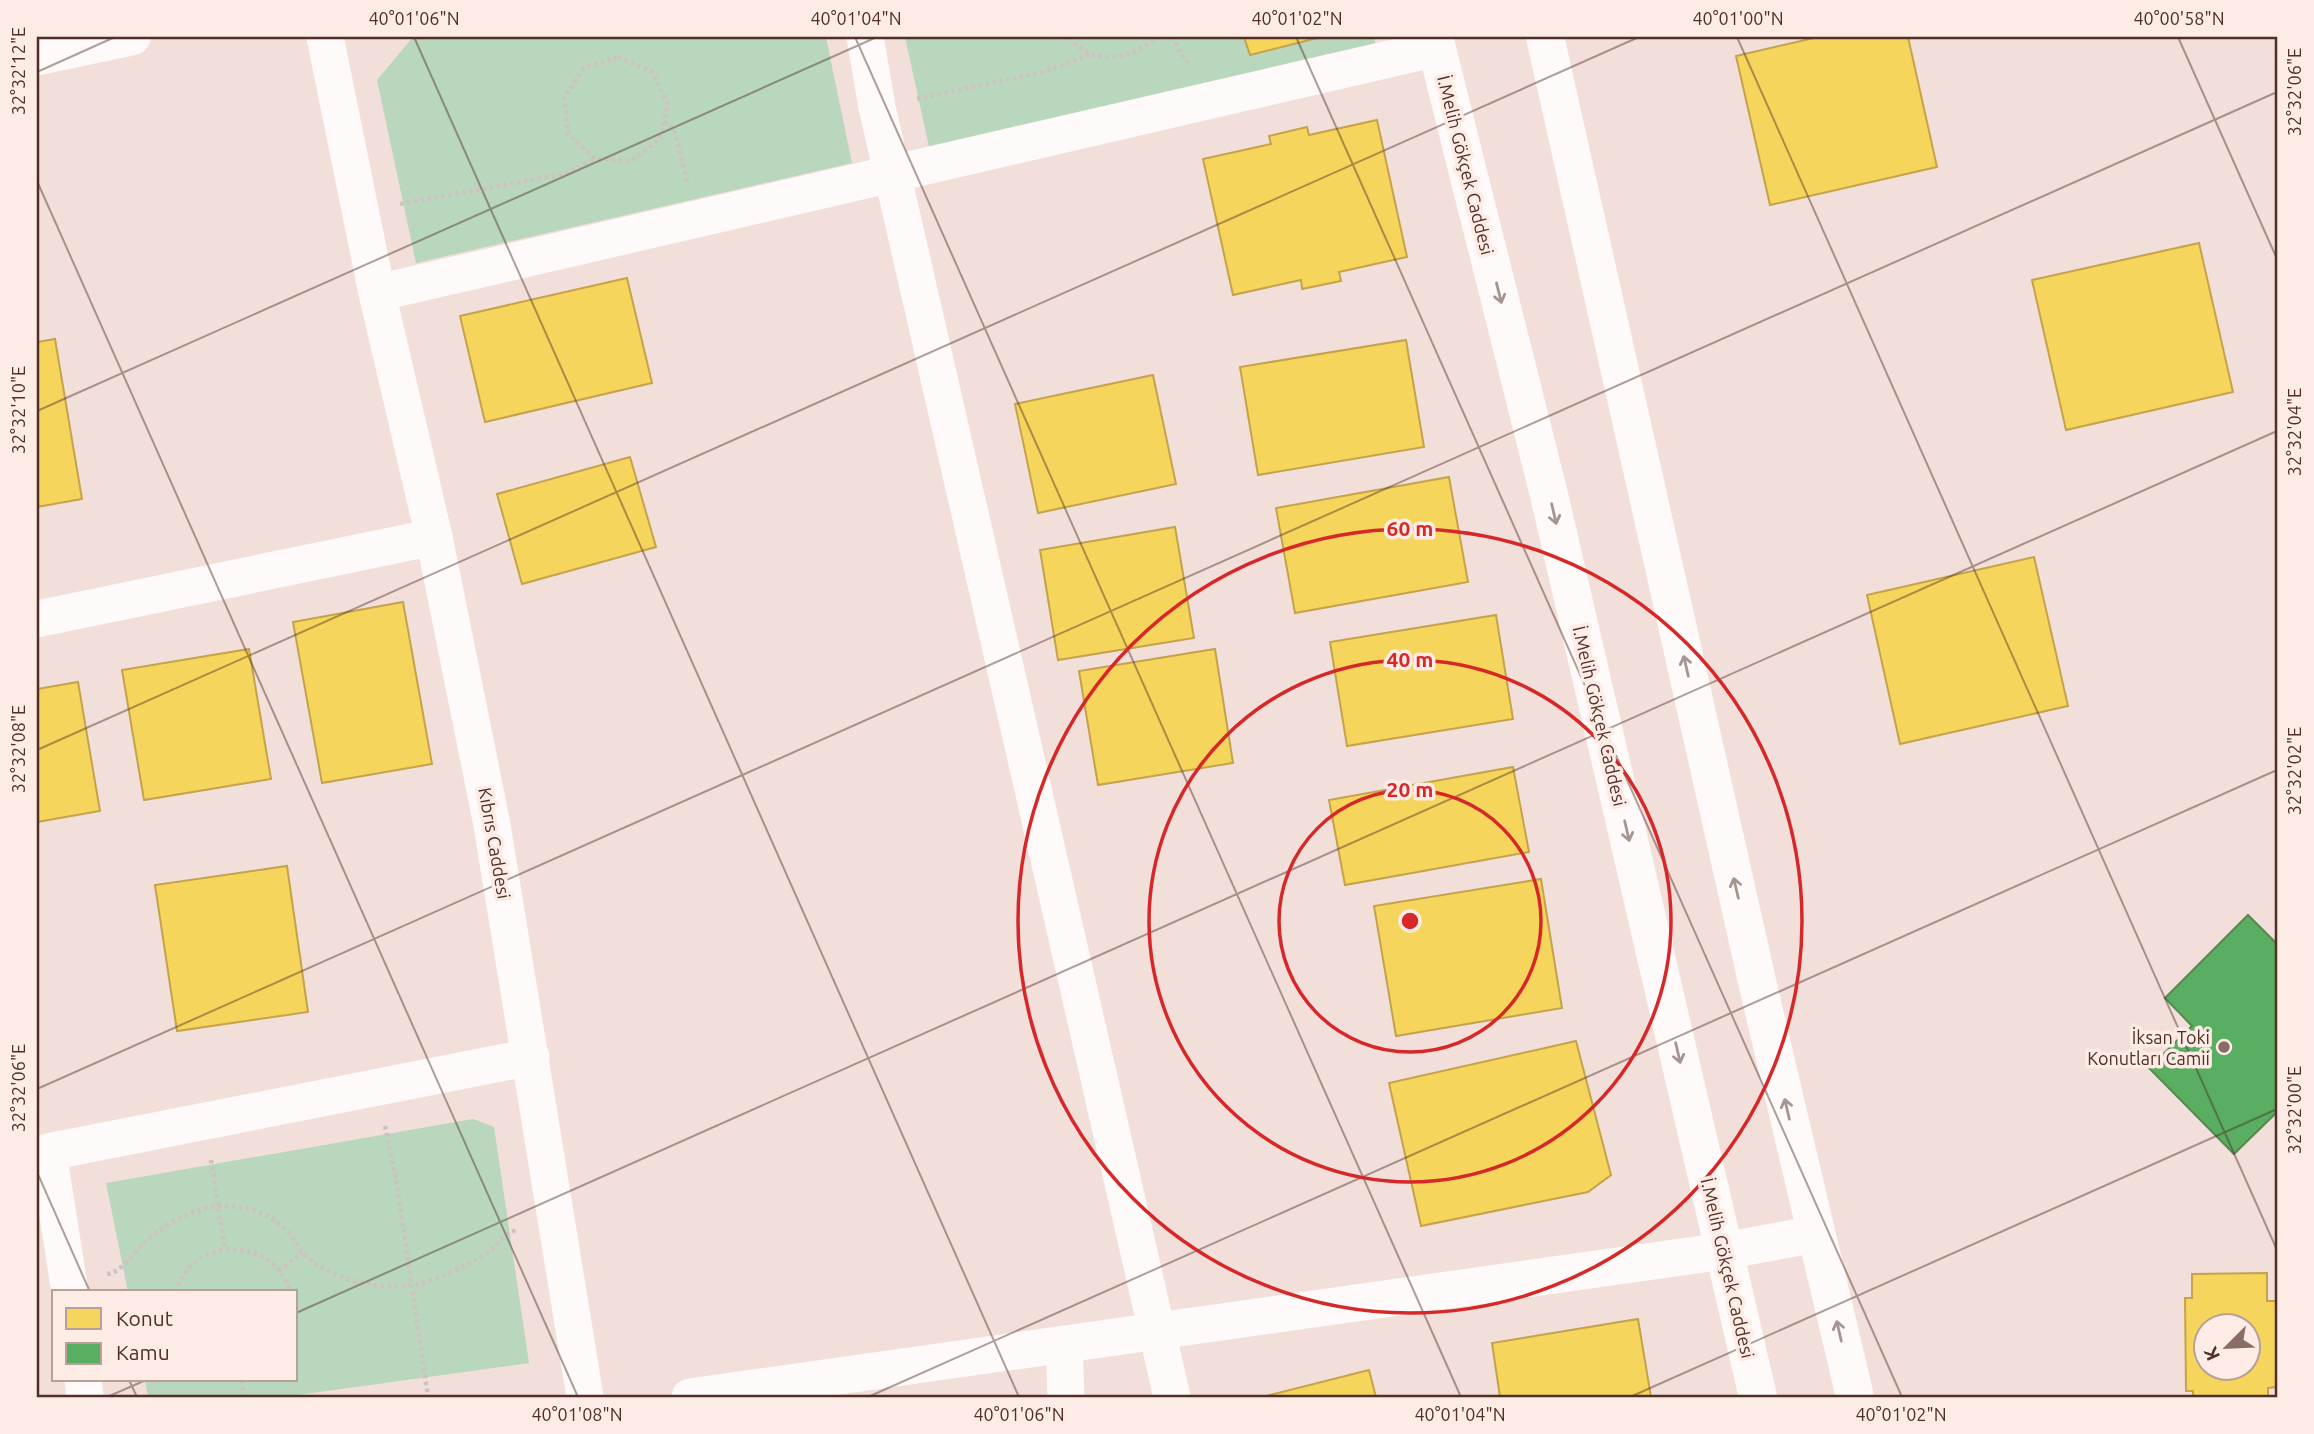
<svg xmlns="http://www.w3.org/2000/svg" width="2314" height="1434" font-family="Ubuntu,sans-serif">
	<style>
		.green { fill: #b8d7bc }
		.homes { fill: #f6d55c; stroke: #c4a34c; stroke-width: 2; fill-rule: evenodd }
		.public { fill: #5aae61; stroke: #57884f; stroke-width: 2 }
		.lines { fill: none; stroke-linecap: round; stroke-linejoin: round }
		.path { stroke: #cdc2c0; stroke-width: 4.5; stroke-dasharray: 3.5 3.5; stroke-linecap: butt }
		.street { stroke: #fdfaf9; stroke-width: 37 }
		.secondary { stroke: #fdfaf9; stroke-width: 38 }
		.oneway { stroke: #a69490 }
		.ticks { fill: none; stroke: #502f26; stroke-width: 2; stroke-opacity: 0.45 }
		.ring { fill: none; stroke: #d62828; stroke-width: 3.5 }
		.poi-dot { fill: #896d65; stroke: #fdebe6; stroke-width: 2.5 }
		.labels { text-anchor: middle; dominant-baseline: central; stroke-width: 7; stroke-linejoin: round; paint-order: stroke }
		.street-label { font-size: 18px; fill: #502f26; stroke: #fdebe6 }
		.poi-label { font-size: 18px; fill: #502f26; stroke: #fdebe6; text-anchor: end }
		.centre { fill: #d62828; stroke: #fdebe6; stroke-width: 3.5 }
		.ring-label { font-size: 21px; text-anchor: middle; font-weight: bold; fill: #d62828; stroke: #fdebe6; stroke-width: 7; stroke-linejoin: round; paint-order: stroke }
		.neatline { fill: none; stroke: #502f26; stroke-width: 2.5 }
		.ticks-label { font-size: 18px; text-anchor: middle; fill: #502f26 }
	</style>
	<rect width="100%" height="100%" fill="#f2dfda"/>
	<!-- green -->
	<g class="green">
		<polygon points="413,37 826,37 852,163 416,263 377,80"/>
		<polygon points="905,37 1374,37 1376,46 929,147"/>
		<polygon points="473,1119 494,1127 529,1363 283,1397 148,1397 145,1380 296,1380 296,1292 128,1292 106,1183"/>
	</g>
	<!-- homes -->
	<g class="homes">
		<polygon points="1244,37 1321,37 1250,55"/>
		<polygon points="1818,37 1908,37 1937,167 1770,205 1736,56"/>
		<polygon points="1377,120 1407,257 1339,272 1341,281 1302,289 1301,280 1233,295 1203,159 1271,144 1269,136 1307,127 1309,135"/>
		<polygon points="2199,243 2233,392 2066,430 2032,280"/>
		<polygon points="627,278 652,383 485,422 460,316"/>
		<polygon points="55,339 82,499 37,507 37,342"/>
		<polygon points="1406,340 1424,447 1258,475 1240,367"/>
		<polygon points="1153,375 1176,484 1038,513 1015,404"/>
		<polygon points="630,457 656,547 522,584 497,494"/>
		<polygon points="1449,477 1468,582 1295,613 1276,508"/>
		<polygon points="1175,527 1194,638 1058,660 1040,550"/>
		<polygon points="2034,557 2068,706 1900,744 1867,595"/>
		<polygon points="403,602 432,764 322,783 293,622"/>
		<polygon points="1496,615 1513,719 1347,746 1330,642"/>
		<polygon points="249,649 271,779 144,800 122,670"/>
		<polygon points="1215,649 1233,763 1098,785 1079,671"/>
		<polygon points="78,682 100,811 37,822 37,689"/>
		<polygon points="1513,767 1529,852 1345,885 1329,800"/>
		<polygon points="287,866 308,1012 177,1031 155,885"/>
		<polygon points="1541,879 1562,1008 1396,1036 1374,906"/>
		<polygon points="1576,1041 1611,1175 1588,1192 1421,1226 1389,1083"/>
		<path d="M2267,1273v28h10v86l-9,1v9h-75v-6h-7l-1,-93h7v-24zM2206,1326h42v42h-42z"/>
		<polygon points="1638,1319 1651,1397 1500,1397 1492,1343"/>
		<polygon points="1369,1370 1376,1397 1262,1397"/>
	</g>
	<!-- public -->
	<polygon class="public" points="2248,915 2277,944 2277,1112 2234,1154 2149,1068 2192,1026 2165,998"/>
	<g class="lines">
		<!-- path -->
		<g class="path">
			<path d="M1070,37c18,29 65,24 84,0"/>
			<polyline points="1171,37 1189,65"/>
			<polygon points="618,57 652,72 668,104 664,122 660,139 631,161 595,159 568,134 564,98 584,68"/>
			<polyline points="917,99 1047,71 1092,54"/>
			<polyline points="664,122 674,128 687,181"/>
			<polyline points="400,204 568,173 595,159"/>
			<polyline points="385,1126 397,1185 428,1397"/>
			<polyline points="211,1160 225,1249"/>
			<polyline points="279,1271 302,1252"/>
			<path d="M107,1274c15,-2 25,-20 36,-30 20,-19 51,-38 80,-38 28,0 46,7 66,27 5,5 8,13 12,18 25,28 78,40 114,34 15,-3 67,-25 77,-36 11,-10 8,-13 24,-19"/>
			<path d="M175,1292c4,-7 8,-18 14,-24 31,-33 90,-20 101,24"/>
			<polyline points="242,1380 244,1397"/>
		</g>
		<!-- street -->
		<g class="street">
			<polyline points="325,37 377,293 434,537 492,825 585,1397"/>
			<polyline points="865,37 877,107 1172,1397"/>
			<polyline points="37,57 132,37"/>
			<polyline points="377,293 1437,48"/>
			<polyline points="37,619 434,537"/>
			<polyline points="70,1292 48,1152 531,1057"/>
			<polyline points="1064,1344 1066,1397"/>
			<polyline points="83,1380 85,1397"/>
			<polyline points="690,1397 1724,1251 1816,1234"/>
		</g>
		<!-- secondary -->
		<g class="secondary">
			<polyline points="1434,37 1549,495 1758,1397"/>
			<polyline points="1545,37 1759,990 1855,1397"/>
		</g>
	</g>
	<!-- one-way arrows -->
	<defs><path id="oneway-shaft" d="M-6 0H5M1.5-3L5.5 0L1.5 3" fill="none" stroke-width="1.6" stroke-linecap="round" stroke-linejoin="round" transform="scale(1.75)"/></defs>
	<g class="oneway">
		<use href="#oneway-shaft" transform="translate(1499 293) rotate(76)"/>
		<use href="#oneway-shaft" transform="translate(1554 514) rotate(77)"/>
		<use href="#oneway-shaft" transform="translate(1686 666) rotate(-103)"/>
		<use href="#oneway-shaft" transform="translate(1627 831) rotate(77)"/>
		<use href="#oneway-shaft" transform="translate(1736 888) rotate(-103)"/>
		<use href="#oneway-shaft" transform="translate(1678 1053) rotate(77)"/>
		<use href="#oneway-shaft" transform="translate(1787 1109) rotate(-103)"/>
		<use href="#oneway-shaft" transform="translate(1839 1331) rotate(-103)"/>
	</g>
	<!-- ticks -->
	<path class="ticks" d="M414,37l605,1360M855,37l606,1360M1296,37l606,1360M1737,37l540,1213M2178,37l99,222M37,72l78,-35M37,181l541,1216M37,411l840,-374M37,750l1602,-713M37,1089l2240,-997M37,1172l53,120M296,1313l1981,-882M129,1380l8,17M107,1397l39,-17M868,1397l1409,-627M1630,1397l647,-288"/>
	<!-- distance rings -->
	<g class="ring">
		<circle cx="1410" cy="921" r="131"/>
		<circle cx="1410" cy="921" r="261"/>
		<circle cx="1410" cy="921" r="392"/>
	</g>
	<!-- markers -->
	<circle class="poi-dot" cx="2224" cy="1047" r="7"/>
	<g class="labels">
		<!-- street labels -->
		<g class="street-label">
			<text transform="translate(1466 165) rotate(76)">İ.Melih Gökçek Caddesi</text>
			<text transform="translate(1600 716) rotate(77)">İ.Melih Gökçek Caddesi</text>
			<text transform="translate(495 843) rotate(80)">Kıbrıs Caddesi</text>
			<text transform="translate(1728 1268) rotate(77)">İ.Melih Gökçek Caddesi</text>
		</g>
		<!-- poi labels -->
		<g class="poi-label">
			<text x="2210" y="1037">İksan Toki<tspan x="2210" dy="21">Konutları Camii</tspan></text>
		</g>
	</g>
	<circle cx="1410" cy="921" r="10" class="centre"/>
	<g class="ring-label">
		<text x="1410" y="536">60 m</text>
		<text x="1410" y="667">40 m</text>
		<text x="1410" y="797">20 m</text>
	</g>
	<!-- border -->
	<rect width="2314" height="1434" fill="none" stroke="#fdebe6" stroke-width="77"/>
	<!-- legend -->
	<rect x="52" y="1290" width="245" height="91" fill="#fdebe6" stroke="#b8a099" stroke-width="2"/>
	<rect x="66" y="1308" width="35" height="21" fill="#f6d55c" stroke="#b8a099" stroke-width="2"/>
	<text x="116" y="1326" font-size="21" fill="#502f26">Konut</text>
	<rect x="66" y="1343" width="35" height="21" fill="#5aae61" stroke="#b8a099" stroke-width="2"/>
	<text x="116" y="1360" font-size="21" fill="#502f26">Kamu</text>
	<!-- north arrow -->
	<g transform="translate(2227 1347) rotate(246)"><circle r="33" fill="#fdebe6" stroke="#b8a099" stroke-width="2"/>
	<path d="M0-5L12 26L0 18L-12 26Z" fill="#896d65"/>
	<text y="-10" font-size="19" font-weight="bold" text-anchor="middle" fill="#502f26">K</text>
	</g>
	<rect x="38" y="38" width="2238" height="1358" class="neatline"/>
	<g class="ticks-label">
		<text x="414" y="25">40°01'06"N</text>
		<text x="856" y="25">40°01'04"N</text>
		<text x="1297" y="25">40°01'02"N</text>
		<text x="1738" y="25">40°01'00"N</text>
		<text x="2179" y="25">40°00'58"N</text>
		<text transform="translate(19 71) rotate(-90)" y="6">32°32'12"E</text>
		<text transform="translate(2295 92) rotate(-90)" y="6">32°32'06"E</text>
		<text transform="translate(19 410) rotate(-90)" y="6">32°32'10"E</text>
		<text transform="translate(2295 432) rotate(-90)" y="6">32°32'04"E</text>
		<text transform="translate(19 749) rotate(-90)" y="6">32°32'08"E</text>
		<text transform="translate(2295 771) rotate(-90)" y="6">32°32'02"E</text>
		<text transform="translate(19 1088) rotate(-90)" y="6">32°32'06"E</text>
		<text transform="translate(2295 1110) rotate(-90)" y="6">32°32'00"E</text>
		<text x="577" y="1421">40°01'08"N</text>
		<text x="1019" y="1421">40°01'06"N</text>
		<text x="1460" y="1421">40°01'04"N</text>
		<text x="1901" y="1421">40°01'02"N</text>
	</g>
</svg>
